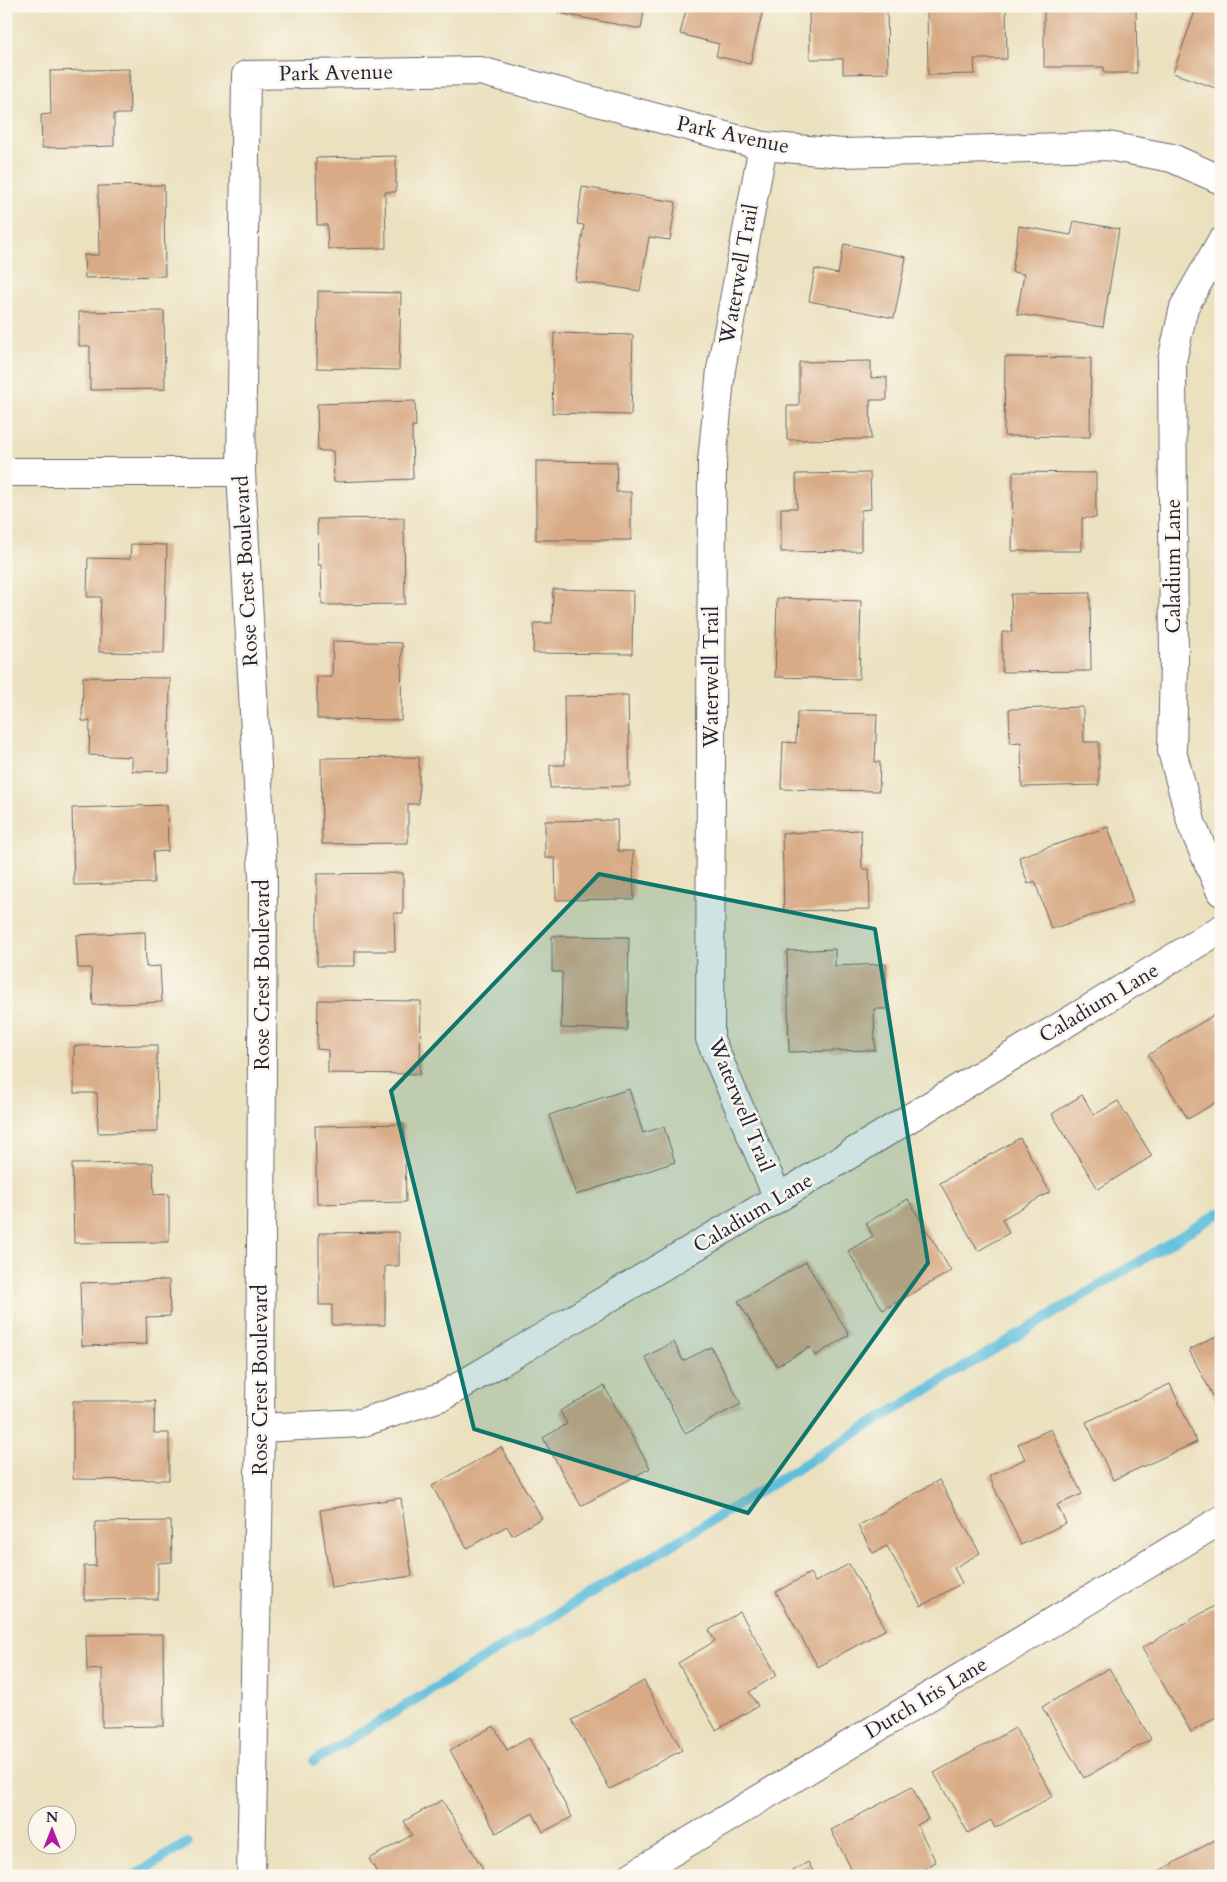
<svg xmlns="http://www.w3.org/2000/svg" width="1227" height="1882" font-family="Cardo,serif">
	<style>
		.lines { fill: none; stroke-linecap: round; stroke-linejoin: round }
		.stream { stroke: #5ebedc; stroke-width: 10 }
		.building { fill: #d8ab86 }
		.minor-casing { stroke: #686569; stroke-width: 30 }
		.minor { stroke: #fff; stroke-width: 28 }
		.marked { fill: #0f766e; fill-opacity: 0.2; stroke: #0f766e; stroke-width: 4; stroke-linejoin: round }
		.labels { text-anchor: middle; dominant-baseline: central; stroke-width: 5; stroke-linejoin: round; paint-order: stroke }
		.street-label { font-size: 21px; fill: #22223b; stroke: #fbf7ec }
	</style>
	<rect width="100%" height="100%" fill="#fbf7ec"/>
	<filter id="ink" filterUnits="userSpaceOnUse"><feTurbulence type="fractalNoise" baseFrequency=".02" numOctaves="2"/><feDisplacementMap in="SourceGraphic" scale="10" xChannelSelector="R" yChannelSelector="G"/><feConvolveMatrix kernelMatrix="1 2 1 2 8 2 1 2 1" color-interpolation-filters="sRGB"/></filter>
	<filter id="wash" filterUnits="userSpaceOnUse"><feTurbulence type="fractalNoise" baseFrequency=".0096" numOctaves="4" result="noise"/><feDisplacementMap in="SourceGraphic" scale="20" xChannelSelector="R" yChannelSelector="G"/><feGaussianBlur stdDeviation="1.12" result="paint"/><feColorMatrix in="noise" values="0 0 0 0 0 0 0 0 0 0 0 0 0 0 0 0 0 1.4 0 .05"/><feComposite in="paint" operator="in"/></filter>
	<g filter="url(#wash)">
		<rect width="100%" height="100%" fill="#ebe1bf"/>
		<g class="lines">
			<!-- stream -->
			<g class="stream">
				<polyline points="314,1761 1221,1212"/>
				<polyline points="134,1876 187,1843"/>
			</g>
		</g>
		<g id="blocks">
			<!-- building -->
			<g class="building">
				<polygon points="560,6 645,6 641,29 558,13"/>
				<polygon points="687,6 764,6 750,64 716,56 719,44 680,34"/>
				<polygon points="809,6 887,6 888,73 843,74 843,59 810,59"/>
				<polygon points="927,6 1006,6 1007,59 974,59 975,74 928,75"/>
				<polygon points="1044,6 1136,6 1137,73 1104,73 1104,67 1044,67"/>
				<polygon points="1197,6 1221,6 1221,90 1173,73"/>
				<polygon points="129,69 130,114 114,114 114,146 42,148 41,115 51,114 50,71"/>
				<polygon points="396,156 396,192 385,192 386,248 328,249 327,225 317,225 316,158"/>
				<polygon points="164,185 165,276 85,278 84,255 99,255 98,186"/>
				<polygon points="582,187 676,202 670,240 649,237 640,291 575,281 584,225 577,224"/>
				<polygon points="1074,221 1119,229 1103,327 1017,314 1024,274 1012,272 1019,226 1071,235"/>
				<polygon points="844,244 906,257 894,318 809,301 815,269 838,274"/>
				<polygon points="318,291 401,293 399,370 317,368"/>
				<polygon points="164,311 165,389 90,390 90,346 79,346 79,312"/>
				<polygon points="554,333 633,335 631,415 552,413"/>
				<polygon points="1005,357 1091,358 1090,437 1004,436"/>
				<polygon points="871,361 871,378 887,377 887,400 870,400 871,439 787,440 787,406 799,406 799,362"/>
				<polygon points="415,401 416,426 412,426 413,479 334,482 333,451 318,451 317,404"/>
				<polygon points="536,461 617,462 616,492 631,492 631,540 536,540"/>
				<polygon points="1013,472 1096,473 1096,518 1082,518 1082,551 1012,551"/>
				<polygon points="870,473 871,509 861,510 861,551 781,552 781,508 797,508 796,474"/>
				<polygon points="404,518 405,604 322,605 321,565 318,565 317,519"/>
				<polygon points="131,544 167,545 164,653 99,652 101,597 87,597 88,558 130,559"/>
				<polygon points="553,589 633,591 632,654 533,653 534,623 552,623"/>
				<polygon points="1090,593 1091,671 1002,672 1002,632 1012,632 1011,594"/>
				<polygon points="777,598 861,601 859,679 775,677"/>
				<polygon points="333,641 402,643 401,720 317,719 317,677 332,677"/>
				<polygon points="83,677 170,678 169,772 132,771 132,757 89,755 90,721 82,721"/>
				<polygon points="628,695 630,786 550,788 550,765 565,765 564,696"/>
				<polygon points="1083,707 1084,742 1099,742 1099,785 1022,787 1021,742 1010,743 1009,709"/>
				<polygon points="797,712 877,714 875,762 880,762 879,791 781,789 783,742 796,743"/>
				<polygon points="419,757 419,804 408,804 408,843 322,844 321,758"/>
				<polygon points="167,805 168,851 153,852 154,883 74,885 72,808"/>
				<polygon points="617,820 618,851 633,851 634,899 556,900 555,858 545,858 545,821"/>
				<polygon points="1108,827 1133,902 1051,929 1035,881 1028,884 1019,857"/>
				<polygon points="861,830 862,869 869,869 870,909 784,911 782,833"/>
				<polygon points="403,873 403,913 394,913 395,951 355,951 355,966 317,966 317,874"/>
				<polygon points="145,932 146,967 160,966 162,1002 93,1005 91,968 78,968 76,935"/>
				<polygon points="552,936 629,937 627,1030 561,1028 562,972 552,972"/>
				<polygon points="835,949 835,966 886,964 887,1009 874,1009 875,1050 789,1052 787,951"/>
				<polygon points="318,1000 421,1001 420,1074 328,1073 328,1050 317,1049"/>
				<polygon points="1214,1015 1221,1026 1221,1106 1218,1101 1188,1119 1148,1055"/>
				<polygon points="157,1045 158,1132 98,1133 97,1093 74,1093 74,1046"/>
				<polygon points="629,1089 643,1133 664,1127 675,1162 576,1195 549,1115"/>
				<polygon points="1082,1095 1094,1115 1118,1101 1152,1156 1098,1189 1052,1114"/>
				<polygon points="404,1124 406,1202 317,1204 315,1126"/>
				<polygon points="1020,1138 1050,1192 1002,1219 1009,1233 978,1251 940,1183"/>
				<polygon points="153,1163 154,1195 169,1194 169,1242 74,1243 72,1164"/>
				<polygon points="908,1199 951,1271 883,1310 848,1251 873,1236 866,1223"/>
				<polygon points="399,1232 399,1266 385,1266 385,1325 332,1325 332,1305 319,1305 319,1233"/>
				<polygon points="806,1262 849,1335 815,1356 810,1347 777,1366 738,1301"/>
				<polygon points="169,1280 170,1316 146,1317 147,1344 82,1346 80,1283"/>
				<polygon points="1221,1334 1221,1411 1189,1350"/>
				<polygon points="674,1342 683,1361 711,1347 741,1404 685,1433 645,1357"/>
				<polygon points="1170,1384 1197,1442 1113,1480 1086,1422"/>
				<polygon points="604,1386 650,1468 581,1506 543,1438 567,1424 560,1411"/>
				<polygon points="73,1401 155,1401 154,1433 169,1433 169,1480 73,1479"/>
				<polygon points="1051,1429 1082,1494 1057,1505 1066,1523 1021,1545 989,1476 1025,1459 1018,1444"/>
				<polygon points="501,1447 542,1518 512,1535 507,1526 467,1548 432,1486"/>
				<polygon points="939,1480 980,1553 954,1568 962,1583 921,1606 887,1546 873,1553 858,1526"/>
				<polygon points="401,1498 412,1576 331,1588 320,1510"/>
				<polygon points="171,1521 172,1562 158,1563 158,1599 84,1600 84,1566 96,1566 95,1522"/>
				<polygon points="849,1564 886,1629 818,1667 776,1592 810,1573 815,1582"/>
				<polygon points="1216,1605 1221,1613 1221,1715 1191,1732 1142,1648"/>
				<polygon points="740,1612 777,1675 749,1692 758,1706 716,1730 678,1663 715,1641 709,1630"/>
				<polygon points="163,1634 164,1726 102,1727 102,1669 87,1670 86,1635"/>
				<polygon points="1109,1668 1151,1739 1084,1778 1042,1707"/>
				<polygon points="644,1681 682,1750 610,1789 572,1720"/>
				<polygon points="494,1726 507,1750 529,1738 572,1817 543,1832 533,1813 496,1833 450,1750"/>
				<polygon points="1015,1728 1053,1796 995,1828 991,1820 968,1833 934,1773"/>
				<polygon points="912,1787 928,1819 917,1825 936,1862 911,1876 855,1876 831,1830"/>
				<polygon points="442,1800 483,1869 472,1876 379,1876 369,1859 412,1835 404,1821"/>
				<polygon points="1215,1840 1221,1851 1221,1876 1150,1876"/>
				<polygon points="808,1862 816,1876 784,1876"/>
			</g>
		</g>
	</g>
	<g filter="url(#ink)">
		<use href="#blocks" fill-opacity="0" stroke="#686569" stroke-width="1"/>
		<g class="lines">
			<!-- minor casing -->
			<g class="minor-casing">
				<g id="minor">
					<polyline points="763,146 721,369 712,462 710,1039 778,1198"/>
					<polyline points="1221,242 1184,307 1172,361 1174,663 1172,751 1192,825 1221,892"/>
					<polyline points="6,472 241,472"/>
					<polyline points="260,1428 361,1423 443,1396 778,1198 1221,929"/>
					<polyline points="251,1876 260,1428 263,877 241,472 246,75 480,71 763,146 842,153 1108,146 1172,158 1221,180"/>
					<polyline points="632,1876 1221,1520"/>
				</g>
			</g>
			<!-- minor -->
			<use href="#minor" class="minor"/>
		</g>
	</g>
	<!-- marked area -->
	<path class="marked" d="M599,874l276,55 53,334 -180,250 -274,-84 -83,-338z"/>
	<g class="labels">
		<!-- street labels -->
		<g class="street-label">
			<text transform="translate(336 73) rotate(-1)">Park Avenue</text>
			<text transform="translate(733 135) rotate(12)">Park Avenue</text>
			<text transform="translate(739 274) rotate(-80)">Waterwell Trail</text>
			<text transform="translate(1173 566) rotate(-90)">Caladium Lane</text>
			<text transform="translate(246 571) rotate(-93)">Rose Crest Boulevard</text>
			<text transform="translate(711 677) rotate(-90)">Waterwell Trail</text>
			<text transform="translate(262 975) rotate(-90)">Rose Crest Boulevard</text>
			<text transform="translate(1099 1003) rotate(-31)">Caladium Lane</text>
			<text transform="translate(741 1105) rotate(68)">Waterwell Trail</text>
			<text transform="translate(753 1213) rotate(-31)">Caladium Lane</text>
			<text transform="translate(260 1380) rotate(-90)">Rose Crest Boulevard</text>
			<text transform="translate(926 1698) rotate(-31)">Dutch Iris Lane</text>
		</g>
	</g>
	<!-- margin -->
	<rect width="1227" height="1882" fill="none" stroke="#fbf7ec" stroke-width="25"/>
	<!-- north arrow -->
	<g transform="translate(52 1830)"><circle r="24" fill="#fbf7ec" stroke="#a4a2a5"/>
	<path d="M0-4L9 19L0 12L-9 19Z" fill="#b5179e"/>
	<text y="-8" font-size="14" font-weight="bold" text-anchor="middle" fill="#22223b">N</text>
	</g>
</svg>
